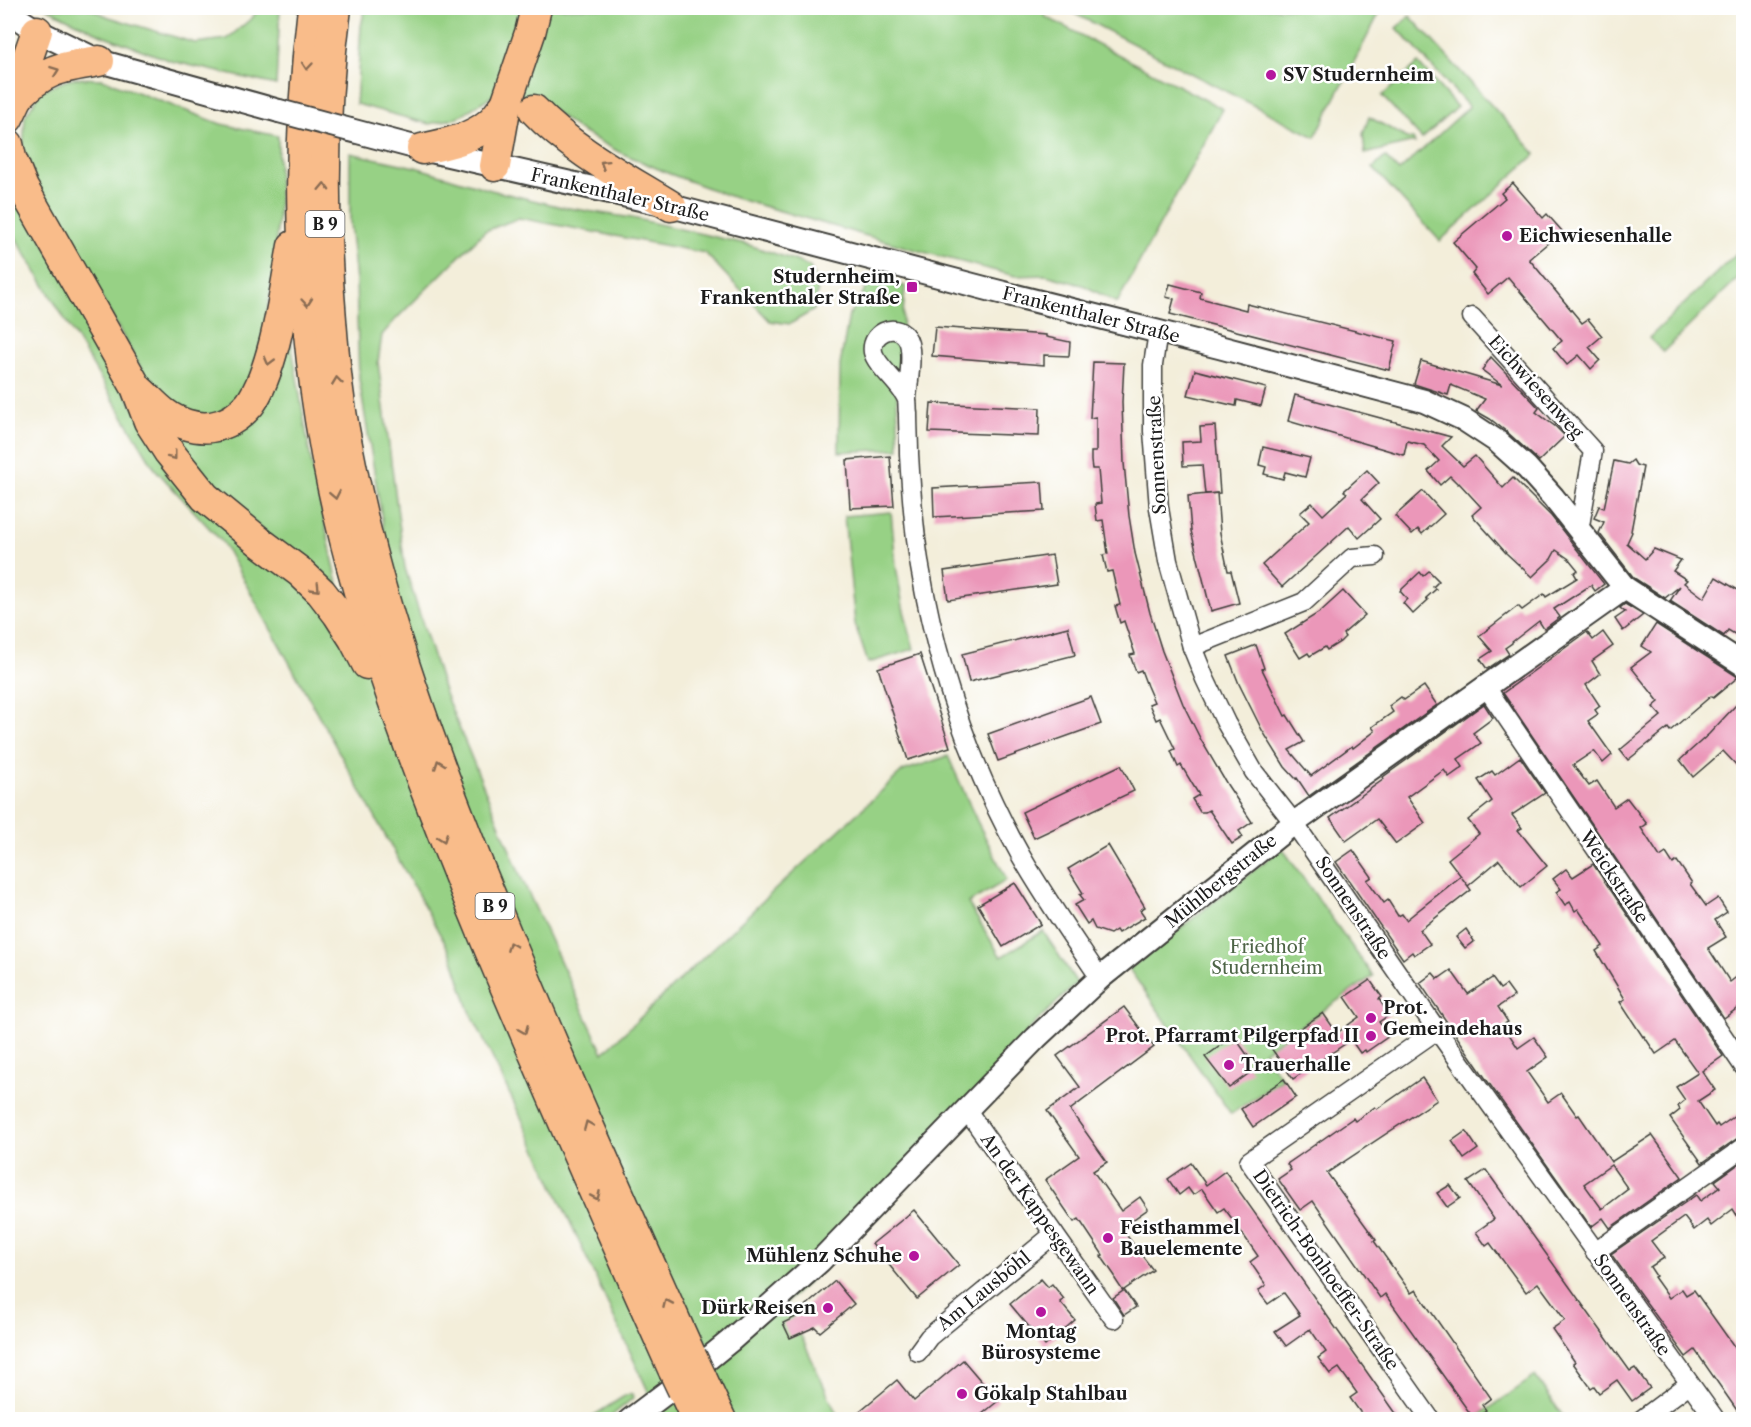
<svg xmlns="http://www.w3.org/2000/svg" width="1751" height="1427" font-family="'Libre Caslon Text',serif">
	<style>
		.green { fill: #97d185; stroke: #5a7650; stroke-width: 1.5 }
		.building { fill: #eb97b9; fill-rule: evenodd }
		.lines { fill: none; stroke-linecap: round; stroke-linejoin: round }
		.minor-casing { stroke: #3c3c38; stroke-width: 21 }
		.tertiary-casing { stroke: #3c3c38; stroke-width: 26 }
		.trunk-casing { stroke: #3c3c38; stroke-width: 33 }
		.minor { stroke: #fff; stroke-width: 18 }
		.tertiary { stroke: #fff; stroke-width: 22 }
		.trunk { stroke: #f9bc8a; stroke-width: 30 }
		.tertiary-bridge-casing { stroke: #3c3c38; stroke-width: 26; stroke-linecap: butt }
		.trunk-bridge-casing { stroke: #3c3c38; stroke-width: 33; stroke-linecap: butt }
		.tertiary-bridge { stroke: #fff; stroke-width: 22 }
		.trunk-bridge { stroke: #f9bc8a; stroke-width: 30 }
		.oneway { stroke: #8a6c53 }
		.poi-dot { fill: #b5179e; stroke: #fff; stroke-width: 2 }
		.labels { text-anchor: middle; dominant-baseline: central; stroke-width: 5; stroke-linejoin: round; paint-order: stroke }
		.shield { fill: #fff; stroke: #606060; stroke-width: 1.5 }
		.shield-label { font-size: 16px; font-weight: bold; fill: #1c1c1c }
		.poi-label { font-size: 18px; font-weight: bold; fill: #1c1c1c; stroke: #fff; text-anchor: start }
		.street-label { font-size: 18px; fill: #1c1c1c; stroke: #fff }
		.park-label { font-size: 18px; fill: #4d6446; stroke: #fff }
	</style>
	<rect width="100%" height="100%" fill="#fff"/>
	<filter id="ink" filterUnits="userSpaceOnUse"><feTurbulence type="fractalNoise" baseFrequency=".0167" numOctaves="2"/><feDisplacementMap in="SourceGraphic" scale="12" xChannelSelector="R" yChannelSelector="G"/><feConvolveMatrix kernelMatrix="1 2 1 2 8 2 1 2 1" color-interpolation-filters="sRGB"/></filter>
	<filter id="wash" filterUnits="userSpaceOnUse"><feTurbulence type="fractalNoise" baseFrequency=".008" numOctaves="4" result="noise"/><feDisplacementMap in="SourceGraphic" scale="24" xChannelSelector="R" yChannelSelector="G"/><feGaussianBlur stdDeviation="1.35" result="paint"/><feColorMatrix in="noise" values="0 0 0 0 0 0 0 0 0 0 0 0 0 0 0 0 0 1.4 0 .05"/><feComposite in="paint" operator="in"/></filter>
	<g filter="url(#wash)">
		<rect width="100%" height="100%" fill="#f3eeda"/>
		<!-- green -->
		<g class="green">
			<polygon points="46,8 89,8 109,17 195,43 227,39 253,17 258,8 280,8 276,85 171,61 102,35"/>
			<polygon points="365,8 1048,8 1044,16 1223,109 1117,303 1085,286 1046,275 1015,276 916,250 735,198 670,174 619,152 579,130 545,105 490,97 457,118 429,124 356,104 361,26"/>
			<polygon points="1076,8 1382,8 1315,137 1073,13"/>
			<polygon points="1410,16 1536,154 1440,241 1373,168 1385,157 1399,171 1469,107 1397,28"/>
			<polygon points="1418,63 1457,107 1422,139 1382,96"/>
			<polygon points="73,78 102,79 221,124 278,136 279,205 273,279 262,341 248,385 221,413 202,416 172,408 152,388 34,178 23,150 25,116 42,90"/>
			<polygon points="1369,117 1409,139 1413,139 1415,143 1410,143 1365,154 1363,134"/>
			<polygon points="350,153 415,167 491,190 562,207 632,218 746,244 794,260 810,267 818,288 814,310 790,324 770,321 705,253 519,218 485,231 395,320 382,335 378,362 405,568 444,691 521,877 603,1053 766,898 903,771 948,756 977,821 1007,880 968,903 1001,957 1043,931 1077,983 1026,1032 1039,1051 825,1266 786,1303 839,1419 661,1419 540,1157 469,1009 452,956 223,543 155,469 11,230 8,224 8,175 132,405 331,615 390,568 359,379 356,281 350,223"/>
			<polygon points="1743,247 1743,273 1663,352 1649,338"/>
			<polygon points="873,277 905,286 897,399 899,449 839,452 840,365 849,315"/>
			<polygon points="289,330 311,461 341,597 214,489 167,425 214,437"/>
			<polygon points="891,512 896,566 903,607 914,649 868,663 855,624 844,516"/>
			<polygon points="1282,848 1373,976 1263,1052 1282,1079 1231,1114 1129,969"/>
			<polygon points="1535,1376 1565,1419 1473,1420"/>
			<polygon points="632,1394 634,1397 608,1419 588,1419 626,1395"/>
		</g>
		<g id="blocks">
			<!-- building -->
			<g class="building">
				<polygon points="1513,183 1543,218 1547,214 1562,231 1529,259 1582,323 1588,319 1602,336 1589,347 1600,360 1591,369 1579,355 1567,365 1553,348 1562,341 1508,277 1488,294 1472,274 1476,269 1453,242 1505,198 1501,193"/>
				<polygon points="1170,284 1201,292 1200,298 1246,310 1247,304 1396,341 1389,370 1170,314 1174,299 1166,297"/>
				<polygon points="935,327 1046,335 1046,337 1070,342 1069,356 1044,355 1044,365 932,356"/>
				<polygon points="1491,357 1539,408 1536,412 1556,427 1565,436 1539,461 1507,432 1490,419 1476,411 1485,399 1451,385 1448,395 1414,384 1421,361 1502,385 1482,370"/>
				<polygon points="1093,362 1124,363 1122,402 1124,463 1129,516 1135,553 1150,613 1162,651 1183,704 1201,740 1228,786 1252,822 1239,831 1243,837 1232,844 1209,810 1205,812 1200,812 1192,799 1199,795 1181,765 1178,767 1171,751 1175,749 1160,718 1156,720 1149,704 1154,702 1147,686 1141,670 1136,672 1130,655 1135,654 1124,621 1120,623 1115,606 1120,605 1112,571 1107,572 1103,555 1108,554 1103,520 1097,521 1095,504 1101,503 1098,469 1092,469 1091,461 1091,452 1096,452 1096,417 1090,418"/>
				<polygon points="1195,370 1266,388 1261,406 1237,400 1236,406 1188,395"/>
				<polygon points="1295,395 1451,437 1442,446 1463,466 1475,456 1503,488 1513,478 1551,516 1604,584 1595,591 1591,585 1554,609 1560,617 1544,629 1539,621 1512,642 1512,643 1505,648 1509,654 1487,669 1480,659 1492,651 1479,636 1518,606 1522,610 1544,594 1546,597 1577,578 1574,573 1578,570 1569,559 1556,550 1551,559 1532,577 1506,553 1472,515 1481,507 1459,483 1458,484 1450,476 1440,485 1428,471 1439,461 1424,445 1407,441 1404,455 1288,421"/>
				<polygon points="931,403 1040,408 1039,436 929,432"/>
				<polygon points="1215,426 1220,493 1205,494 1202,465 1183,466 1182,442 1201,441 1200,427"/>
				<polygon points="1263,447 1310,458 1305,477 1285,472 1283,479 1264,474 1266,467 1259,465"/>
				<polygon points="890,456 894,506 850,508 847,460"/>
				<polygon points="1633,460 1636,465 1643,467 1631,531 1632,532 1627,543 1645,559 1654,549 1681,560 1673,571 1687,580 1684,583 1704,598 1716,577 1743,593 1743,639 1728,630 1724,636 1670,601 1680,586 1665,598 1634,578 1599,533 1604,522 1594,518 1599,506 1604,508 1614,461 1628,464"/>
				<polygon points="1367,470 1379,483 1362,499 1380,519 1359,538 1349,526 1282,587 1262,565 1309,522 1300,513 1312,503 1323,515 1347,493 1344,491"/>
				<polygon points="1042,482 1044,511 934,517 933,488"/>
				<polygon points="1423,491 1444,514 1422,534 1418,529 1412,534 1395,516"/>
				<polygon points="1217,493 1220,533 1228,571 1231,571 1239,603 1211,611 1191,531 1188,496"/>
				<polygon points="1052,555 1057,584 948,600 944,571"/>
				<polygon points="1429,571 1439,581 1433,587 1436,589 1426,598 1428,600 1413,614 1403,603 1407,599 1400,591 1420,572 1423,576"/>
				<polygon points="1343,591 1365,615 1343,634 1345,637 1340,642 1327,650 1325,647 1310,656 1308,653 1300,658 1285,634 1320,612"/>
				<polygon points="1625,604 1643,615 1623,631 1615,619 1625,612 1620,608"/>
				<polygon points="1656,624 1738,677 1713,698 1711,696 1670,731 1668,728 1628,760 1620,750 1661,716 1653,707 1659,702 1631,667 1651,652 1642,646"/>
				<polygon points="1068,627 1075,655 969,682 962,654"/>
				<polygon points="1587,632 1593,640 1603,632 1613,646 1592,661 1600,674 1586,685 1600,706 1595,710 1598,714 1588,721 1612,755 1603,763 1594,751 1573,765 1589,786 1597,781 1614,807 1627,798 1647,824 1641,828 1660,857 1666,853 1673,864 1677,861 1692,883 1690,884 1706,906 1718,898 1727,912 1715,920 1726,937 1708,948 1730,982 1743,972 1743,1004 1724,1018 1503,693"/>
				<polygon points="1256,645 1264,668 1262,669 1285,716 1287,715 1304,742 1289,750 1311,776 1352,746 1353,748 1375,731 1372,727 1393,712 1389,706 1401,697 1404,700 1424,686 1437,705 1309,796 1297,778 1296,779 1285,767 1262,730 1239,684 1228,656"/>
				<polygon points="920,654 950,747 908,760 878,668"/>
				<polygon points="1091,697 1101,724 998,761 988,734"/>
				<polygon points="1484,704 1493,718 1473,733 1481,743 1458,759 1463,767 1449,777 1444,770 1407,797 1425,823 1396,844 1377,819 1346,841 1330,818 1384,779 1383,777"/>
				<polygon points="1736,705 1743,711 1743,772 1723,751 1693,777 1680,760 1709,734"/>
				<polygon points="1520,757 1545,793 1512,815 1522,828 1518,830 1547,866 1521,887 1499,860 1468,886 1462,878 1471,890 1420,930 1430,944 1414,955 1412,952 1403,959 1336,862 1353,850 1372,877 1367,880 1384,903 1388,900 1398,916 1402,914 1406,920 1461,876 1448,859 1479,834 1468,820 1492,801 1478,780 1492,771 1495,775"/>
				<polygon points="1121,765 1134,791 1034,838 1022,812"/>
				<polygon points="1108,845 1145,907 1140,910 1145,917 1118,933 1116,930 1110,934 1095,929 1091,921 1087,924 1075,905 1084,900 1080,895 1083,893 1068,869"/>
				<polygon points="1593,864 1723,1056 1702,1071 1715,1090 1698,1101 1715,1126 1717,1124 1719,1127 1738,1114 1743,1122 1743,1136 1738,1138 1702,1163 1670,1118 1680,1110 1678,1106 1685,1100 1676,1087 1698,1073 1675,1041 1656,1054 1644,1036 1643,1037 1620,1002 1625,999 1596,951 1603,946 1578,909 1575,911 1570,902 1565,905 1556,892 1561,889 1553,879 1566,869 1573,877"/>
				<polygon points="1015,883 1041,924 1003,947 978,905"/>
				<polygon points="1466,929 1474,941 1465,948 1456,937"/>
				<path d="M1451,970l17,24 24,-16 8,11 6,-4 8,11 -16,11 10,15 -5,3 15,23 16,-11 14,20 -21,15 21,30 13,-9 16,23 2,-1 32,47 41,-27 30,42 -72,51 -7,-10 -12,9 -105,-148 -66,-96 13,-10 5,6zM1611,1165l17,24 -26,20 -18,-25z"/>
				<polygon points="1370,980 1382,997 1379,999 1389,1015 1379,1022 1389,1036 1366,1052 1365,1050 1360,1053 1351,1040 1293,1079 1271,1048 1323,1013 1337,1033 1359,1017 1345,997"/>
				<polygon points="1124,1007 1154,1047 1070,1110 1107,1162 1093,1171 1121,1211 1140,1197 1148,1209 1121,1228 1153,1270 1124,1290 1136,1307 1124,1315 1113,1298 1123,1291 1115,1279 1115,1276 1101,1256 1103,1255 1079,1219 1074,1222 1045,1180 1079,1156 1047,1111 1080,1087 1057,1056"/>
				<polygon points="1234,1036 1248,1056 1243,1059 1252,1071 1229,1088 1205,1057"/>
				<polygon points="1422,1078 1437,1100 1327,1173 1376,1240 1374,1241 1411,1293 1416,1290 1491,1398 1482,1405 1486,1410 1474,1419 1385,1294 1380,1298 1313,1201 1300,1210 1278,1179 1291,1170 1287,1164 1300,1155 1353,1118 1355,1121 1375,1107 1377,1109"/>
				<polygon points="1284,1079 1296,1097 1253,1127 1241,1109"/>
				<polygon points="1466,1131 1478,1149 1464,1159 1452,1141"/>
				<polygon points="1743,1161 1743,1225 1733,1209 1711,1226 1707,1220 1694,1230 1684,1217 1651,1241 1664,1258 1650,1267 1656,1276 1654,1277 1669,1298 1682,1289 1686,1295 1694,1290 1743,1359 1743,1419 1695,1350 1686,1357 1611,1254 1696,1195 1700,1201 1720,1187 1715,1181"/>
				<polygon points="1191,1163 1206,1185 1225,1171 1400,1419 1365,1419 1350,1398 1357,1393 1339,1368 1330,1374 1318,1358 1326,1352 1310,1329 1286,1346 1275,1331 1300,1315 1284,1293 1268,1304 1258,1291 1266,1285 1250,1262 1258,1256 1233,1220 1224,1208 1218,1212 1202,1189 1193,1195 1188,1188 1179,1195 1168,1179"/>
				<polygon points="1486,1170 1630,1371 1635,1368 1650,1388 1632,1401 1617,1380 1599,1393 1594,1386 1591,1388 1573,1363 1575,1362 1552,1329 1565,1320 1552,1302 1538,1283 1526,1292 1490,1243 1486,1246 1476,1232 1494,1219 1468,1182"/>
				<polygon points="1450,1185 1460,1198 1447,1207 1437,1193"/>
				<polygon points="914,1210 959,1265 917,1299 872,1244"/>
				<polygon points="1041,1279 1048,1287 1052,1284 1064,1299 1060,1302 1075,1320 1045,1346 1010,1304"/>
				<polygon points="835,1281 854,1304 820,1332 815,1327 790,1338 783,1323 804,1313 801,1310"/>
				<polygon points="963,1360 998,1401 976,1419 850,1419 897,1380 914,1401"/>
			</g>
		</g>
	</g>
	<g filter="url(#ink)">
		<use href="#blocks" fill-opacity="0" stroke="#3c3c38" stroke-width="1.5"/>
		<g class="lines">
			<!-- minor casing -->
			<g class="minor-casing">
				<g id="minor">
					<polyline points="1472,317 1593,451 1579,531"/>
					<polyline points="1158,332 1153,365 1153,431 1159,508 1168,561 1192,647 1205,679 1226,723 1254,772 1294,823 1437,1030 1716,1420"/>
					<path d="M907,399c1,-15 8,-51 -1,-62 -12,-16 -36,-3 -33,15 3,14 30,34 34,48 1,4 0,9 1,13 0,14 1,28 1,41 2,37 5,76 11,113 17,101 51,200 101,289 24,42 52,82 79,122"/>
					<polyline points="1192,647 1304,602 1352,558 1375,556"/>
					<polyline points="1486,687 1744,1067"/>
					<polyline points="966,1109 1114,1319"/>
					<polyline points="1595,1252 1744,1147"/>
					<polyline points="918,1352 929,1337 1054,1234"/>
					<polyline points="1431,1420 1249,1161 1437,1030"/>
					<polyline points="1641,1420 1689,1384"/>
				</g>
			</g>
			<!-- tertiary casing -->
			<g class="tertiary-casing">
				<g id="tertiary">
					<polyline points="8,12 37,31 99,61 279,111"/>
					<polyline points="350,130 422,149 671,206 992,290 1219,347 1424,401 1463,419 1498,442 1527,468 1553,497 1625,588 1744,665"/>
					<polyline points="630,1420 667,1392 730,1341 820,1261 1036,1038 1100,978 1294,823 1625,588"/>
				</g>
			</g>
			<!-- trunk casing -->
			<g class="trunk-casing">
				<g id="trunk">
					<path d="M313,8c-20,166 -13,343 26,507 34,145 88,283 145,421 61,146 125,290 190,435"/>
					<path d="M336,8c-14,103 -14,208 -5,312 3,40 7,80 15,120 31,168 92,329 157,486 60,145 124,287 188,430"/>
					<path d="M18,97c26,-28 44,-30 81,-36"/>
					<path d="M534,110c38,40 90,67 137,96"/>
					<polyline points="8,118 18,97 21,77 37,31"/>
					<polyline points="8,144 11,158 23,188 136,387 149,421 169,452 205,497 261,543 300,572 321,592 338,614 354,639 367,664"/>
					<path d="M422,149c24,-5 49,-10 68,-26 6,-5 11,-13 16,-19"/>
					<polyline points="495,166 506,104 530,33 536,8"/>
					<path d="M140,391c8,7 16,16 24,22 13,10 31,16 47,14 15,-2 29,-11 39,-23 25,-35 35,-115 43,-158"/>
					<polyline points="701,1377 721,1420"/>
					<polyline points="683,1390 697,1420"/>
				</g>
			</g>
			<!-- minor -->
			<use href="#minor" class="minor"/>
			<!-- tertiary -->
			<use href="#tertiary" class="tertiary"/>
			<!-- trunk -->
			<use href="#trunk" class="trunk"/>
			<!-- tertiary-bridge casing -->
			<g class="tertiary-bridge-casing">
				<polyline id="tertiary-bridge" points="279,111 350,130"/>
			</g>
			<!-- trunk-bridge casing -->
			<g class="trunk-bridge-casing">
				<g id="trunk-bridge">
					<polyline points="691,1356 701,1377"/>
					<polyline points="674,1371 683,1390"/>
				</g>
			</g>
			<!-- tertiary-bridge -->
			<use href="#tertiary-bridge" class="tertiary-bridge"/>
			<!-- trunk-bridge -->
			<use href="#trunk-bridge" class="trunk-bridge"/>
		</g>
		<!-- one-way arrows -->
		<defs><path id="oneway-chevron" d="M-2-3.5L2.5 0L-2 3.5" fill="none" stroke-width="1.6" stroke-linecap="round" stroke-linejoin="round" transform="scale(1.5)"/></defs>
		<g class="oneway">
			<use href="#oneway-chevron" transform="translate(307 66) rotate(95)"/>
			<use href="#oneway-chevron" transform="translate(55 71) rotate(-20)"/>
			<use href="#oneway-chevron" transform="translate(604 164) rotate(-148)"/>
			<use href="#oneway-chevron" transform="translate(324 187) rotate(-88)"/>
			<use href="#oneway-chevron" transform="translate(307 302) rotate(85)"/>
			<use href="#oneway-chevron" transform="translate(269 361) rotate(105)"/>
			<use href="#oneway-chevron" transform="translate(337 381) rotate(-97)"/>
			<use href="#oneway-chevron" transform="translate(173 456) rotate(52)"/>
			<use href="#oneway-chevron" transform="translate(335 495) rotate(79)"/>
			<use href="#oneway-chevron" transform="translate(316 588) rotate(46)"/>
			<use href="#oneway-chevron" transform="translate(439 764) rotate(-110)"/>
			<use href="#oneway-chevron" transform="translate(443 838) rotate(69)"/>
			<use href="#oneway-chevron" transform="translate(511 946) rotate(-113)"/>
			<use href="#oneway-chevron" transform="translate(524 1030) rotate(67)"/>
			<use href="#oneway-chevron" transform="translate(588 1125) rotate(-113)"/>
			<use href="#oneway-chevron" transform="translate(596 1196) rotate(66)"/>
			<use href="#oneway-chevron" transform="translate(667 1303) rotate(-114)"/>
		</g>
	</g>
	<!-- markers -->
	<g class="poi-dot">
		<circle cx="1271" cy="75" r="6"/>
		<circle cx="1507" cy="236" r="6"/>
		<rect x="906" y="281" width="12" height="12" rx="3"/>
		<circle cx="1371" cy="1018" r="6"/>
		<circle cx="1371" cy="1036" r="6"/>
		<circle cx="1229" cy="1065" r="6"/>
		<circle cx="1108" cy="1238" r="6"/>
		<circle cx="914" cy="1256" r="6"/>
		<circle cx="828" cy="1308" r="6"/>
		<circle cx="1041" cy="1312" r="6"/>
		<circle cx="962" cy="1394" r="6"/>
	</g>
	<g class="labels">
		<!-- shield labels -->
		<g class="shield">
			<rect x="305.5" y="211" width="39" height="26" rx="4.5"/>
			<rect x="475.5" y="893" width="39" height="26" rx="4.5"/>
		</g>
		<g class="shield-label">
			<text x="325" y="224">B 9</text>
			<text x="495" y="906">B 9</text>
		</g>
		<!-- poi labels -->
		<g class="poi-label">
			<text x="1283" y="75">SV Studernheim</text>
			<text x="1519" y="236">Eichwiesenhalle</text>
			<text x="900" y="277" text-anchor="end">Studernheim,<tspan x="900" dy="21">Frankenthaler Straße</tspan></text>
			<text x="1383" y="1008">Prot.<tspan x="1383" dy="21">Gemeindehaus</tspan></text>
			<text x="1359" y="1036" text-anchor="end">Prot. Pfarramt Pilgerpfad II</text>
			<text x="1241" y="1065">Trauerhalle</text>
			<text x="1120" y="1228">Feisthammel<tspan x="1120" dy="21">Bauelemente</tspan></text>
			<text x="902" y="1256" text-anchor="end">Mühlenz Schuhe</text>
			<text x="816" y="1308" text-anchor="end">Dürk Reisen</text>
			<text x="1041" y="1332" text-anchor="middle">Montag<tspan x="1041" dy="21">Bürosysteme</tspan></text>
			<text x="974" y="1394">Gökalp Stahlbau</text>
		</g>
		<!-- street labels -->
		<g class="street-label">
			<text transform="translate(620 195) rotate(13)">Frankenthaler Straße</text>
			<text transform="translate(1091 315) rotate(14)">Frankenthaler Straße</text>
			<text transform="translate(1536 387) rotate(48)">Eichwiesenweg</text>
			<text transform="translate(1157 455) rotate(-93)">Sonnenstraße</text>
			<text transform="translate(1614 877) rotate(56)">Weickstraße</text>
			<text transform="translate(1221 881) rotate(-39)">Mühlbergstraße</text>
			<text transform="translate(1353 908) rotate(56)">Sonnenstraße</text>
			<text transform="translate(1040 1214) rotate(55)">An der Kappesgewann</text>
			<text transform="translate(1326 1270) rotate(55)">Dietrich-Bonhoeffer-Straße</text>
			<text transform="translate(984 1291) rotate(-39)">Am Lausböhl</text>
			<text transform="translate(1632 1305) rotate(55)">Sonnenstraße</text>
		</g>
		<!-- park labels -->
		<g class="park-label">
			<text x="1267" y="947">Friedhof<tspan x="1267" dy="21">Studernheim</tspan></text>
		</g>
	</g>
	<!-- margin -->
	<rect width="1751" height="1427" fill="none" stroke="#fff" stroke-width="30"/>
</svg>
